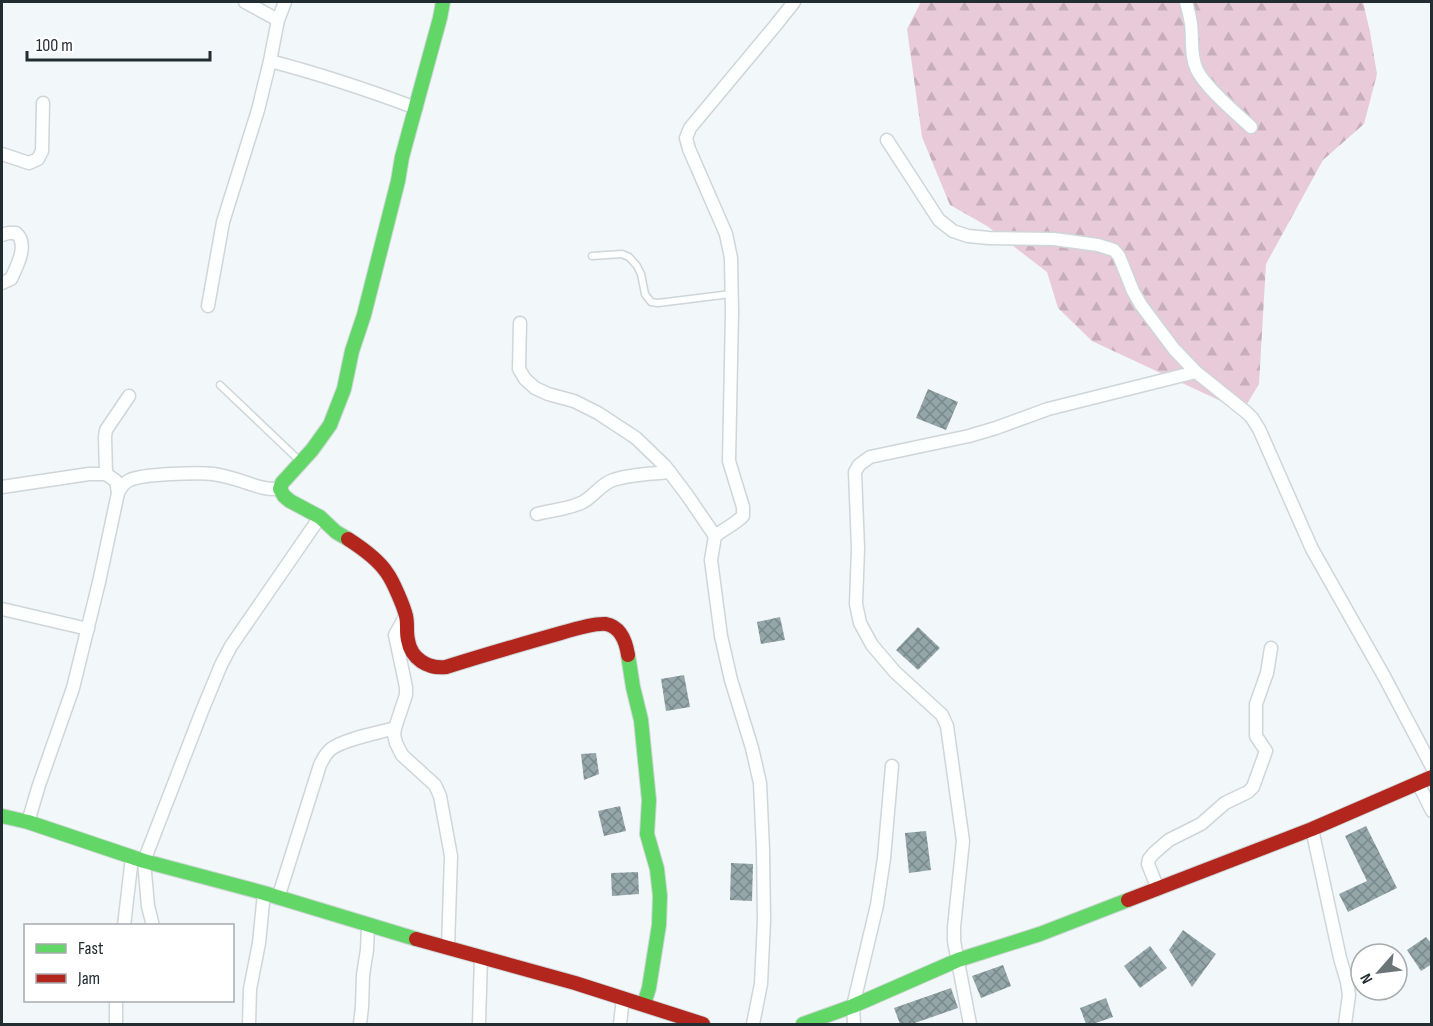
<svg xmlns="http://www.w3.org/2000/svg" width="1433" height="1026" font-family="'Sofia Sans Condensed',sans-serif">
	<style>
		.forest { fill: url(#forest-firs) }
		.building { fill: url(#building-cross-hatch) }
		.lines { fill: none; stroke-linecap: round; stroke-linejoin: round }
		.lane-casing { stroke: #ced6d8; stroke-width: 9 }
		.street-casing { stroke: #ced6d8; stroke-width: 15 }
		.fast-casing { stroke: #ced6d8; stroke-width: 16 }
		.jam-casing { stroke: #ced6d8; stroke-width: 16 }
		.lane { stroke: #fdfefe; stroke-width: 6 }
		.street { stroke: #fdfefe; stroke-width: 12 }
		.fast { stroke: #63d668; stroke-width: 14 }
		.jam { stroke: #b3261e; stroke-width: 14 }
	</style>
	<defs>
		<pattern id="forest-firs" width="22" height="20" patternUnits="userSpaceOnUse" patternTransform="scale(1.5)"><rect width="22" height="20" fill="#e8cad8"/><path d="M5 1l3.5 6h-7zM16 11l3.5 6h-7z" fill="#c7aeba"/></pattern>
		<pattern id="building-cross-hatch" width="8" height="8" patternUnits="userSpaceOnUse" patternTransform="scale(1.5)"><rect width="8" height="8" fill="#95a6aa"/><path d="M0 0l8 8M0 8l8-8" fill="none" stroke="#79888b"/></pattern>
	</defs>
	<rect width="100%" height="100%" fill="#f2f8fa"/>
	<!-- forest -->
	<polygon class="forest" points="921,2 1363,2 1370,32 1377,74 1364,124 1323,160 1266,264 1259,384 1247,404 1227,404 1092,341 1058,308 1047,272 987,226 950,205 922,137 907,29"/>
	<!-- building -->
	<g class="building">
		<polygon points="928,389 958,402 946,430 916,418"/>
		<polygon points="780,617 785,640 761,644 757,622"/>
		<polygon points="918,627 940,648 918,670 896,650"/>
		<polygon points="684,675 690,707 666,711 661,679"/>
		<polygon points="596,753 599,774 584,780 581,754"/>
		<polygon points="620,806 626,831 604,836 598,811"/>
		<polygon points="1366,826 1397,888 1348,912 1339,894 1367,881 1345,836"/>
		<polygon points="926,831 931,870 909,873 905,833"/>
		<polygon points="731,863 753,864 752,901 730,900"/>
		<polygon points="638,872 639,894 612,896 611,873"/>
		<polygon points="1183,930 1216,954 1192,987 1169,950"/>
		<polygon points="1426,937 1432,944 1432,964 1421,971 1407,950"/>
		<polygon points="1150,946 1167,968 1140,988 1124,966"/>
		<polygon points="1003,965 1011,986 981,998 972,976"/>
		<polygon points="951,988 958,1008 912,1024 900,1024 894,1008"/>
		<polygon points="1106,998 1113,1017 1093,1024 1086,1024 1080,1008"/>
	</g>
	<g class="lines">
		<!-- lane casing -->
		<g class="lane-casing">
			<g id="lane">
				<polyline points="592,256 622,254 629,257 637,266 641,274 645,294 651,302 658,303 731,294"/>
				<polyline points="220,385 301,462"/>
			</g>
		</g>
		<!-- street casing -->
		<g class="street-casing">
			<g id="street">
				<polyline points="245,2 278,20"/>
				<path d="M1186,2c2,7 4,15 5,22 2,15 -1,32 6,46 8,17 39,43 54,57"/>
				<path d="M270,61c50,13 98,29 146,47"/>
				<polyline points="887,140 939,220 953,231 968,236 989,238 1054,239 1098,245 1114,250 1119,256 1133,291 1141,305 1174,349 1196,372 1246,412 1252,418 1259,429 1312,549 1385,678 1432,767"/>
				<polyline points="2,154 29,163 38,159 42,151 43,103"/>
				<path d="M2,235l6,-2h8c13,11 1,33 -5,46l-9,4"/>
				<polyline points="208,306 223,222 258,110 270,61 278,20 285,2"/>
				<polyline points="520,323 519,369 525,379 535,388 548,394 574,401 598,413 636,438 665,466 687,495 715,536"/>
				<polyline points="106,474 105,437 106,430 129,396"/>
				<polyline points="2,487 89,474 106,474 116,481 118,493"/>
				<path d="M537,514c15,-4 33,-5 46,-12 11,-6 18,-18 30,-22 18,-6 38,-6 57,-8"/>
				<polyline points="2,609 88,629"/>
				<polyline points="406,615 395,635 406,687 406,695 395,728 394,735 396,743 402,755 435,785 440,796 451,856 448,948"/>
				<polyline points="1418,783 1432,811"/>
				<path d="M28,822l11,-37 34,-97 26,-106 19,-89c3,-6 6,-11 12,-13 12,-6 69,-8 83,-6 7,1 15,3 22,5 17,5 27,11 45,10"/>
				<polyline points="1312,829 1340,958 1347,982 1349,995 1345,1024"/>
				<polyline points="1158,889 1148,864 1149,859 1154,853 1169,840 1201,824 1225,803 1248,792 1253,787 1266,751 1256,736 1256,704 1267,673 1271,648"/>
				<path d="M278,898l42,-133c3,-6 5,-11 11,-16 13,-10 47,-16 64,-21"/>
				<polyline points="124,926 132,857"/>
				<polyline points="153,926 148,906 144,861 202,711 221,665 231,646 320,517"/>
				<polyline points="116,1024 116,1000"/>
				<polyline points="249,1024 250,989 259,943 264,893"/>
				<polyline points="360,1024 362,1007 363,975 367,950 368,925"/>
				<polyline points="479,1024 481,957"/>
				<polyline points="620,1024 623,998"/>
				<path d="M753,1024l8,-40 3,-64 -1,-70 -3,-67 -8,-35 -21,-68 -10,-44 -10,-76 4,-24c9,-7 20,-12 28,-20v-9l-14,-46 3,-149 -1,-54 -5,-24 -37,-85 -3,-11 4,-10 85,-102 19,-24"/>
				<polyline points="854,1024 853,1006 877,905 884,858 892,766"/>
				<polyline points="970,1024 954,941 954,927 963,841 947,726 942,715 895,672 872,645 860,623 856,604 858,548 855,472 859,465 870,457 969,436 996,428 1048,409 1196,372"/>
			</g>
		</g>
		<!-- fast casing -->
		<g class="fast-casing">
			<g id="fast">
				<polyline points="348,539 336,532 320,517 290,501 284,496 280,489 282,483 312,450 330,425 344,389 352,351 364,315 398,181 402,157 440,18 443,2"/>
				<polyline points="628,655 633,687 641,720 649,800 647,834 657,869 660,896 659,925 649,988 644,1004"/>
				<polyline points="2,816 28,822 144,861 264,893 416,939"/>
				<polyline points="803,1024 853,1006 958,960 1040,934 1128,900"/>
			</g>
		</g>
		<!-- jam casing -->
		<g class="jam-casing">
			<g id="jam">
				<path d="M348,539c14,9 30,20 39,34 6,8 17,34 19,43 2,8 0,16 2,24 3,19 20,29 38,27 38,-12 76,-23 115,-34 10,-3 35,-10 45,-9 15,3 20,18 22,31"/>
				<polyline points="1128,900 1312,829 1432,777"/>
				<polyline points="416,939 575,983 703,1024"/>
			</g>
		</g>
		<!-- lane -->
		<use href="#lane" class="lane"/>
		<!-- street -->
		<use href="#street" class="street"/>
		<!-- fast -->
		<use href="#fast" class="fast"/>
		<!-- jam -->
		<use href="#jam" class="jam"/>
	</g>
	<!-- border -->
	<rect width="1433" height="1026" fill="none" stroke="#222d31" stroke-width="6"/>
	<!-- legend -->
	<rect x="24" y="924" width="210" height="78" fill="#ffffff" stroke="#a7abad" stroke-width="1.5"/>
	<rect x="36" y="944" width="30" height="9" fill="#63d668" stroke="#a7abad" stroke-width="1.5"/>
	<text x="78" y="954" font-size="18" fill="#222d31">Fast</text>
	<rect x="36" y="974" width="30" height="9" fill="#b3261e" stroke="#a7abad" stroke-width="1.5"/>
	<text x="78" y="984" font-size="18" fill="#222d31">Jam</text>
	<!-- north arrow -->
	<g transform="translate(1379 972) rotate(242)"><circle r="28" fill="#ffffff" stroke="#a7abad" stroke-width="1.5"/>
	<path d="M0-4.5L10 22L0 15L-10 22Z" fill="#6b7477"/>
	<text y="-9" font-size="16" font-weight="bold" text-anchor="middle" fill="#222d31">N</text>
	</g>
	<!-- scale -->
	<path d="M27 51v9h183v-9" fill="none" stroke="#222d31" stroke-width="3"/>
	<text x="36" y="51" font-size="18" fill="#222d31" stroke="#ffffff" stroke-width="4.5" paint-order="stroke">100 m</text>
</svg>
